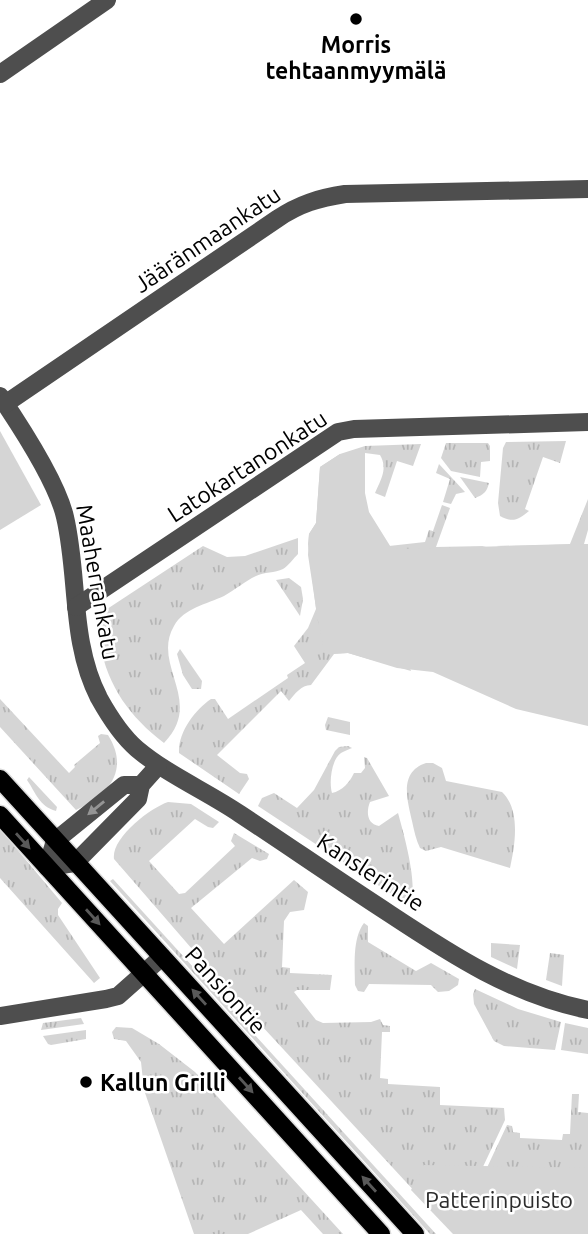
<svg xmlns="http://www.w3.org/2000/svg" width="588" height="1234" font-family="Ubuntu,sans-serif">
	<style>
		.grass { fill: url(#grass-tufts) }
		.park { fill: #d5d5d5 }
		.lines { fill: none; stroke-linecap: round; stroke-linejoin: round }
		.major-casing { stroke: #dbdbdb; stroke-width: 21 }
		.minor { stroke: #4e4e4e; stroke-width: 18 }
		.major { stroke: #000; stroke-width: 18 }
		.oneway { fill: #959595 }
		.oneway2 { fill: #595959 }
		.poi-dot { fill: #000; stroke: #fff; stroke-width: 2.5 }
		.labels { text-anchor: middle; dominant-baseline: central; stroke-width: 5; stroke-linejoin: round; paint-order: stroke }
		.poi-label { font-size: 23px; font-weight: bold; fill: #000; stroke: #fff }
		.street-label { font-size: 23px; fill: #000; stroke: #fff }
		.park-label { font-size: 23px; fill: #2c2c2c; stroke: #fff }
	</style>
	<defs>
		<pattern id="grass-tufts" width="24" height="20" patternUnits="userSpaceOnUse" patternTransform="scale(1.75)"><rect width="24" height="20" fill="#d5d5d5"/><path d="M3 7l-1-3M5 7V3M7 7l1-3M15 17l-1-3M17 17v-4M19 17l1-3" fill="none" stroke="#b5b5b5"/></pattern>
	</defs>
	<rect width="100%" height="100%" fill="#fff"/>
	<!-- grass -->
	<g class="grass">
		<path d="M566,441l-6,22 -17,-6 -18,52 4,2c-11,9 -16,12 -29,5l-2,-13 5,-55 3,-6z"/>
		<polygon points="446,443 488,443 490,446 490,461 481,462 480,477 451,471 441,458"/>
		<path d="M421,444l-8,22 -16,-5 -12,36 -10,-4c6,-14 13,-24 5,-38l-15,-2v-7z"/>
		<path d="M340,454l71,217 -63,-18 -14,1 -23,31c-10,0 -16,9 -22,16l-8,-10 -64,64 23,18 7,1 2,5 -10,15 -60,-41c-1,-21 16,-43 32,-54h4l13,20 60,-41 -1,-3 18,-12 -11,-17 14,-18 8,-19 -8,-65 1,-10 7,-11 4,-56z"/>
		<polygon points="439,464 465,492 456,494 451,504 443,502 450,479 436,473"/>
		<path d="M460,477l29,6c-2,9 -6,12 -14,15z"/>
		<polygon points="588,499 588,530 584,544 588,544 588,565 496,546 570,544"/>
		<polygon points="442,505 450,508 436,547 486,546 404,567 389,546 425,542 429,530 433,531"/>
		<path d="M298,538v16c-4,4 -10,12 -15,15 -8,4 -19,3 -27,7 -11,5 -21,14 -32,20 -17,8 -40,12 -50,30 -23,39 31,75 -10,117 -34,-26 -56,-56 -64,-99 -2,-11 -5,-20 1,-31l102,-67 24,11 18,-1z"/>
		<polygon points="289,578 301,587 303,599 300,616 276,580"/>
		<polygon points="180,649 202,681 201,689 192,689 183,675 177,654"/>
		<path d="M0,699l69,74 6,-6 -1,-2 26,-22 -2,-7 3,-2 7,1c22,35 1,60 -32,75l-76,-83z"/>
		<polygon points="328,717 350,722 350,735 326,730 325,725"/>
		<path d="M348,746l4,2c-4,2 -8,3 -11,5 -10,7 -12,30 -9,40 10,-2 18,-11 22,-20h7l4,-5 -1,-11 3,1 22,38 -19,6c-4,10 -3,22 9,24l19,-13c5,18 22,77 11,90h-4l-147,-97 4,-8 12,-5 23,15 17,-18 21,-39 4,-4z"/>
		<path d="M426,763h7l9,5 4,13 56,11c19,18 13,53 8,76l-69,-21 -15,4 -6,-3c-4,-8 -6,-18 -8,-27 -5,-22 -13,-49 14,-58z"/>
		<path d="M29,777l28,30 -1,4c-17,-5 -20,-18 -29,-31z"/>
		<path d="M168,802l23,2 28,18 -6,6 -5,-1 -13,-8 -46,42 30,33 6,-1 50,-47 -4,-5 3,-8 35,21 -2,5 -7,2 -8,-3 -61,50 33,36 70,-64 14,12 -4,18 -14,2 -6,9 -2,46 8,1v5l42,2 -2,15h-33l-3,2 22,28 7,3 48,-1 9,-3 3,6 7,1v6h-8l-2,46 8,1v5l52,3v18l64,3 1,12 -32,68 -31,33 -230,-249 -98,-113c-3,-21 36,-51 54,-57z"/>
		<polygon points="0,829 62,903 58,909 58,915 100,978 94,983 0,878"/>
		<polygon points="113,879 436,1234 437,1234 430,1234 110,881"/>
		<path d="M364,923l4,3v16l48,29 15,-8 28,16 -1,6 -9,6 -11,1 -7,-7 -62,-1 -5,8 -6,-1 -3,-6c0,-19 -3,-46 9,-62z"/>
		<polygon points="491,943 520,945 517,969 491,957"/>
		<polygon points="550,953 564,955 562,986 546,980"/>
		<polygon points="475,989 518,1009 561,1022 555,1050 504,1046 494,1041 474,1004 473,994"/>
		<polygon points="81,1018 84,1024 41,1030 43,1023"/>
		<polygon points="565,1023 588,1028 588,1054 561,1050"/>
		<polygon points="116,1027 132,1028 159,1044 195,1072 343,1234 323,1234 301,1210 248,1234 194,1234 144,1090 141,1062 126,1041 114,1039 112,1032"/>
		<polygon points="86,1030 86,1039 51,1045 48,1044 43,1036"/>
		<polygon points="572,1094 579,1094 578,1112 588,1113 588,1168 484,1174 507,1125 512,1126 513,1132 520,1133 520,1138 562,1140 563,1134 570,1134"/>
	</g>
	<!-- park -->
	<g class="park">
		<polygon points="0,431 41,505 0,530"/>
		<polygon points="365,446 365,493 369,512 392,549 588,544 588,726 516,709 433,672 397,668 348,653 325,654 318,621 308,555 309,534 316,523 320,467 340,454"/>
		<polygon points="424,1165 588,1168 588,1234 453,1234 411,1190"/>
	</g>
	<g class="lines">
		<!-- major casing -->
		<g class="major-casing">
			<g id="major">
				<polyline points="0,779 415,1234"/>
				<polyline points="0,815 381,1234"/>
			</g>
		</g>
		<!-- minor -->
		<g class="minor">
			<polyline points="0,74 107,0"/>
			<path d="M0,396c21,31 57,86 65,121 14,60 5,125 34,181 10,18 23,38 38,51 31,26 69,42 103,65 50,33 99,67 150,100 62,41 123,81 198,96"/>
			<path d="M5,404l272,-185c22,-15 42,-21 68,-25l243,-5"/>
			<polyline points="76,607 338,432 354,429 588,422"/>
			<polyline points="141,785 124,785 55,841 47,867 75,863 138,799 141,785 158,766"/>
			<polyline points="0,1016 106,999 118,996 162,957"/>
		</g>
		<!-- major -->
		<use href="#major" class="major"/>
	</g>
	<!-- one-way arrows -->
	<defs><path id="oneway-solid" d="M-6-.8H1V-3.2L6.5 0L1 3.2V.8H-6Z" transform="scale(1.75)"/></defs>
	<use class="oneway" href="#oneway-solid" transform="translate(96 808) rotate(141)"/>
	<g class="oneway2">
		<use href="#oneway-solid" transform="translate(23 841) rotate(48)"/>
		<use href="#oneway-solid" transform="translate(93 917) rotate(48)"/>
		<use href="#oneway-solid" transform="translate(199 997) rotate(-132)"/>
		<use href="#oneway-solid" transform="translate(246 1085) rotate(48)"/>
		<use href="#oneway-solid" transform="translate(369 1184) rotate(-132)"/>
	</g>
	<!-- markers -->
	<g class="poi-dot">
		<circle cx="356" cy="19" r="7"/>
		<circle cx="86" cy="1082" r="7"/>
	</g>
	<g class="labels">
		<!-- poi labels -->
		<g class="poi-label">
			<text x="356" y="44">Morris<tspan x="356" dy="26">tehtaanmyymälä</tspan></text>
			<text x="100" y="1082" text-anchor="start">Kallun Grilli</text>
		</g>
		<!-- street labels -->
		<g class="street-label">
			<text transform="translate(207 239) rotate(-34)">Jääränmaankatu</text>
			<text transform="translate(247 466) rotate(-33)">Latokartanonkatu</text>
			<text transform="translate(98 582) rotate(80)">Maaherrankatu</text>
			<text transform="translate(371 872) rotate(33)">Kanslerintie</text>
			<text transform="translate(226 990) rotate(48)">Pansiontie</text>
		</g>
		<!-- park labels -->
		<g class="park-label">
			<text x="499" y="1199">Patterinpuisto</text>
		</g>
	</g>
</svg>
